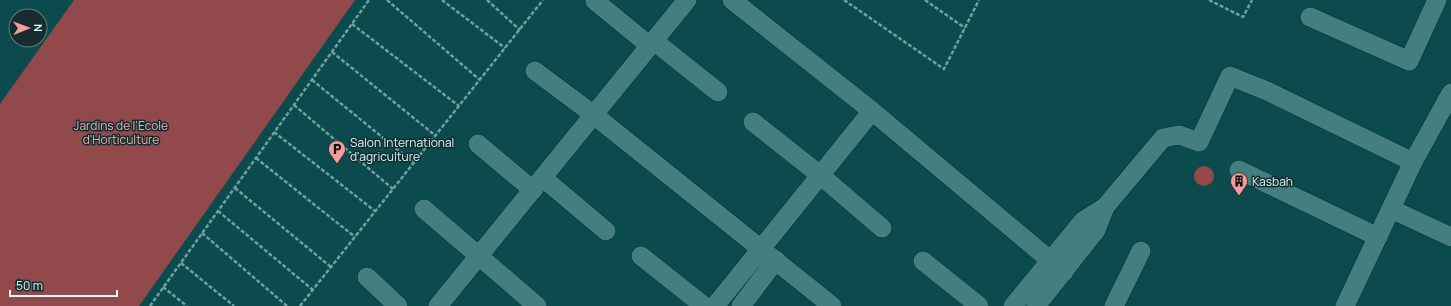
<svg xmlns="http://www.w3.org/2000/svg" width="1451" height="306" font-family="Manrope,sans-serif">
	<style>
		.green { fill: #91494b }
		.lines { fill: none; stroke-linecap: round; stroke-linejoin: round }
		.minor-casing { stroke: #002f31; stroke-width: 20 }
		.path { stroke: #719fa2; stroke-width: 2.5; stroke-dasharray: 4 2; stroke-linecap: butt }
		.minor { stroke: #457e81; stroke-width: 19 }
		.labels { text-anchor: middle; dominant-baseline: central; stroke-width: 3; stroke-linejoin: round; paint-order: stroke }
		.park-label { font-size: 12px; fill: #edb0af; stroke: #152d2e }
		.poi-label { font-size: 12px; fill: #dbf7f9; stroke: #152d2e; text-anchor: start }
	</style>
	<rect width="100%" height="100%" fill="#0b4b4e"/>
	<!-- green -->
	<g class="green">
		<polygon points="74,0 355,0 139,306 0,306 0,104"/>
		<circle cx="1204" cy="176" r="10"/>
	</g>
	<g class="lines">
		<!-- minor casing -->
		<g class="minor-casing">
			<g id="minor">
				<polyline points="732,0 872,111 1064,272"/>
				<polyline points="595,1 650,46"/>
				<polyline points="1310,17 1409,61 1437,0"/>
				<polyline points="654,41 718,92"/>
				<polyline points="535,71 594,115 832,306"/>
				<polyline points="753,122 820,175 882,228"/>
				<polyline points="478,144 533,190"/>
				<polyline points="1239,170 1378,237"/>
				<polyline points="543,178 606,231"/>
				<polyline points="424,209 537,306"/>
				<polyline points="1391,209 1451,237"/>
				<polyline points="641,256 704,306"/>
				<polyline points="923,261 979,306"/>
				<polyline points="367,277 398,306"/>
				<polyline points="438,306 687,0"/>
				<polyline points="715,306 872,111"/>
				<polyline points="741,306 776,260"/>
				<polyline points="1013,306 1083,221 1105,207 1163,138 1179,135 1199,142 1230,76 1267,91 1413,162"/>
				<polyline points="1036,306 1096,230 1105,207"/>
				<polyline points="1114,306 1141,251"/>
				<polyline points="1345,306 1413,162 1451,93"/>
			</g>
		</g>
		<!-- path -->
		<g class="path">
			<polyline points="387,0 480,80"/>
			<polyline points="442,0 505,48"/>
			<polyline points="487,0 520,30"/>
			<polyline points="844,0 944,69 979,0"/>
			<polyline points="925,0 965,28"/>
			<polyline points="1209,0 1243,17 1252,0"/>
			<polyline points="352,24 459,106"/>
			<polyline points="332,52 436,136"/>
			<polyline points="312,80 414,163"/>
			<polyline points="294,105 393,189"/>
			<polyline points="274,132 375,211"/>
			<polyline points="256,158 355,237"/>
			<polyline points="235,188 331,267"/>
			<polyline points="218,211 313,290"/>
			<polyline points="202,233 287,306"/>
			<polyline points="181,263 234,306"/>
			<polyline points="163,287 187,306"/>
			<polyline points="150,306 369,0"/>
			<polyline points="300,306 543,0"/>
		</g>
		<!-- minor -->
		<use href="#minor" class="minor"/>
	</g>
	<!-- icons -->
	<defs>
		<g id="parking-pin" transform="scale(0.9)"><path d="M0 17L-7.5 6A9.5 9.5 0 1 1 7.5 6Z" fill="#f59b9b" stroke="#152d2e"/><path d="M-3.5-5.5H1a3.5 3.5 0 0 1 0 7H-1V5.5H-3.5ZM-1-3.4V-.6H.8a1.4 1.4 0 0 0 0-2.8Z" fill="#111"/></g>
		<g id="building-pin" transform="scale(0.9)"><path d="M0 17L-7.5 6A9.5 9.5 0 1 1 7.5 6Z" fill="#f59b9b" stroke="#152d2e"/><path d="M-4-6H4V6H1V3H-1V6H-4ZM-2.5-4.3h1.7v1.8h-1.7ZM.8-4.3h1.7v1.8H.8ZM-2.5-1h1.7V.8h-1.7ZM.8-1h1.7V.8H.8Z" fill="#111"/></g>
	</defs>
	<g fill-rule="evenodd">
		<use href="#parking-pin" x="337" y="149"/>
		<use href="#building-pin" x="1239" y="181"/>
	</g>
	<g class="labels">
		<!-- park labels -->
		<g class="park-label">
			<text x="121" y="125">Jardins de I'Ecole<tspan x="121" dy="14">d'Horticulture</tspan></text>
		</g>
		<!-- poi labels -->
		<g class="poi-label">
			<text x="350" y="142">Salon International<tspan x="350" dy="14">d'agriculture</tspan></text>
			<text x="1252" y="181">Kasbah</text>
		</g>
	</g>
	<!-- north arrow -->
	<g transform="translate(28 28) rotate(89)"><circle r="19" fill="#152d2e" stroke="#647e7f"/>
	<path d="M0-3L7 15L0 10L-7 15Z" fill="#f59b9b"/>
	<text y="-6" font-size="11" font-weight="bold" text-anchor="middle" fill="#dbf7f9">N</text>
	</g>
	<!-- scale -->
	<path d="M10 290v6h107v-6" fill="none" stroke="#dbf7f9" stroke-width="2"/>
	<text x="16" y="290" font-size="12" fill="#dbf7f9" stroke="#152d2e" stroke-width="3" paint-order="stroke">50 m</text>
</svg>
